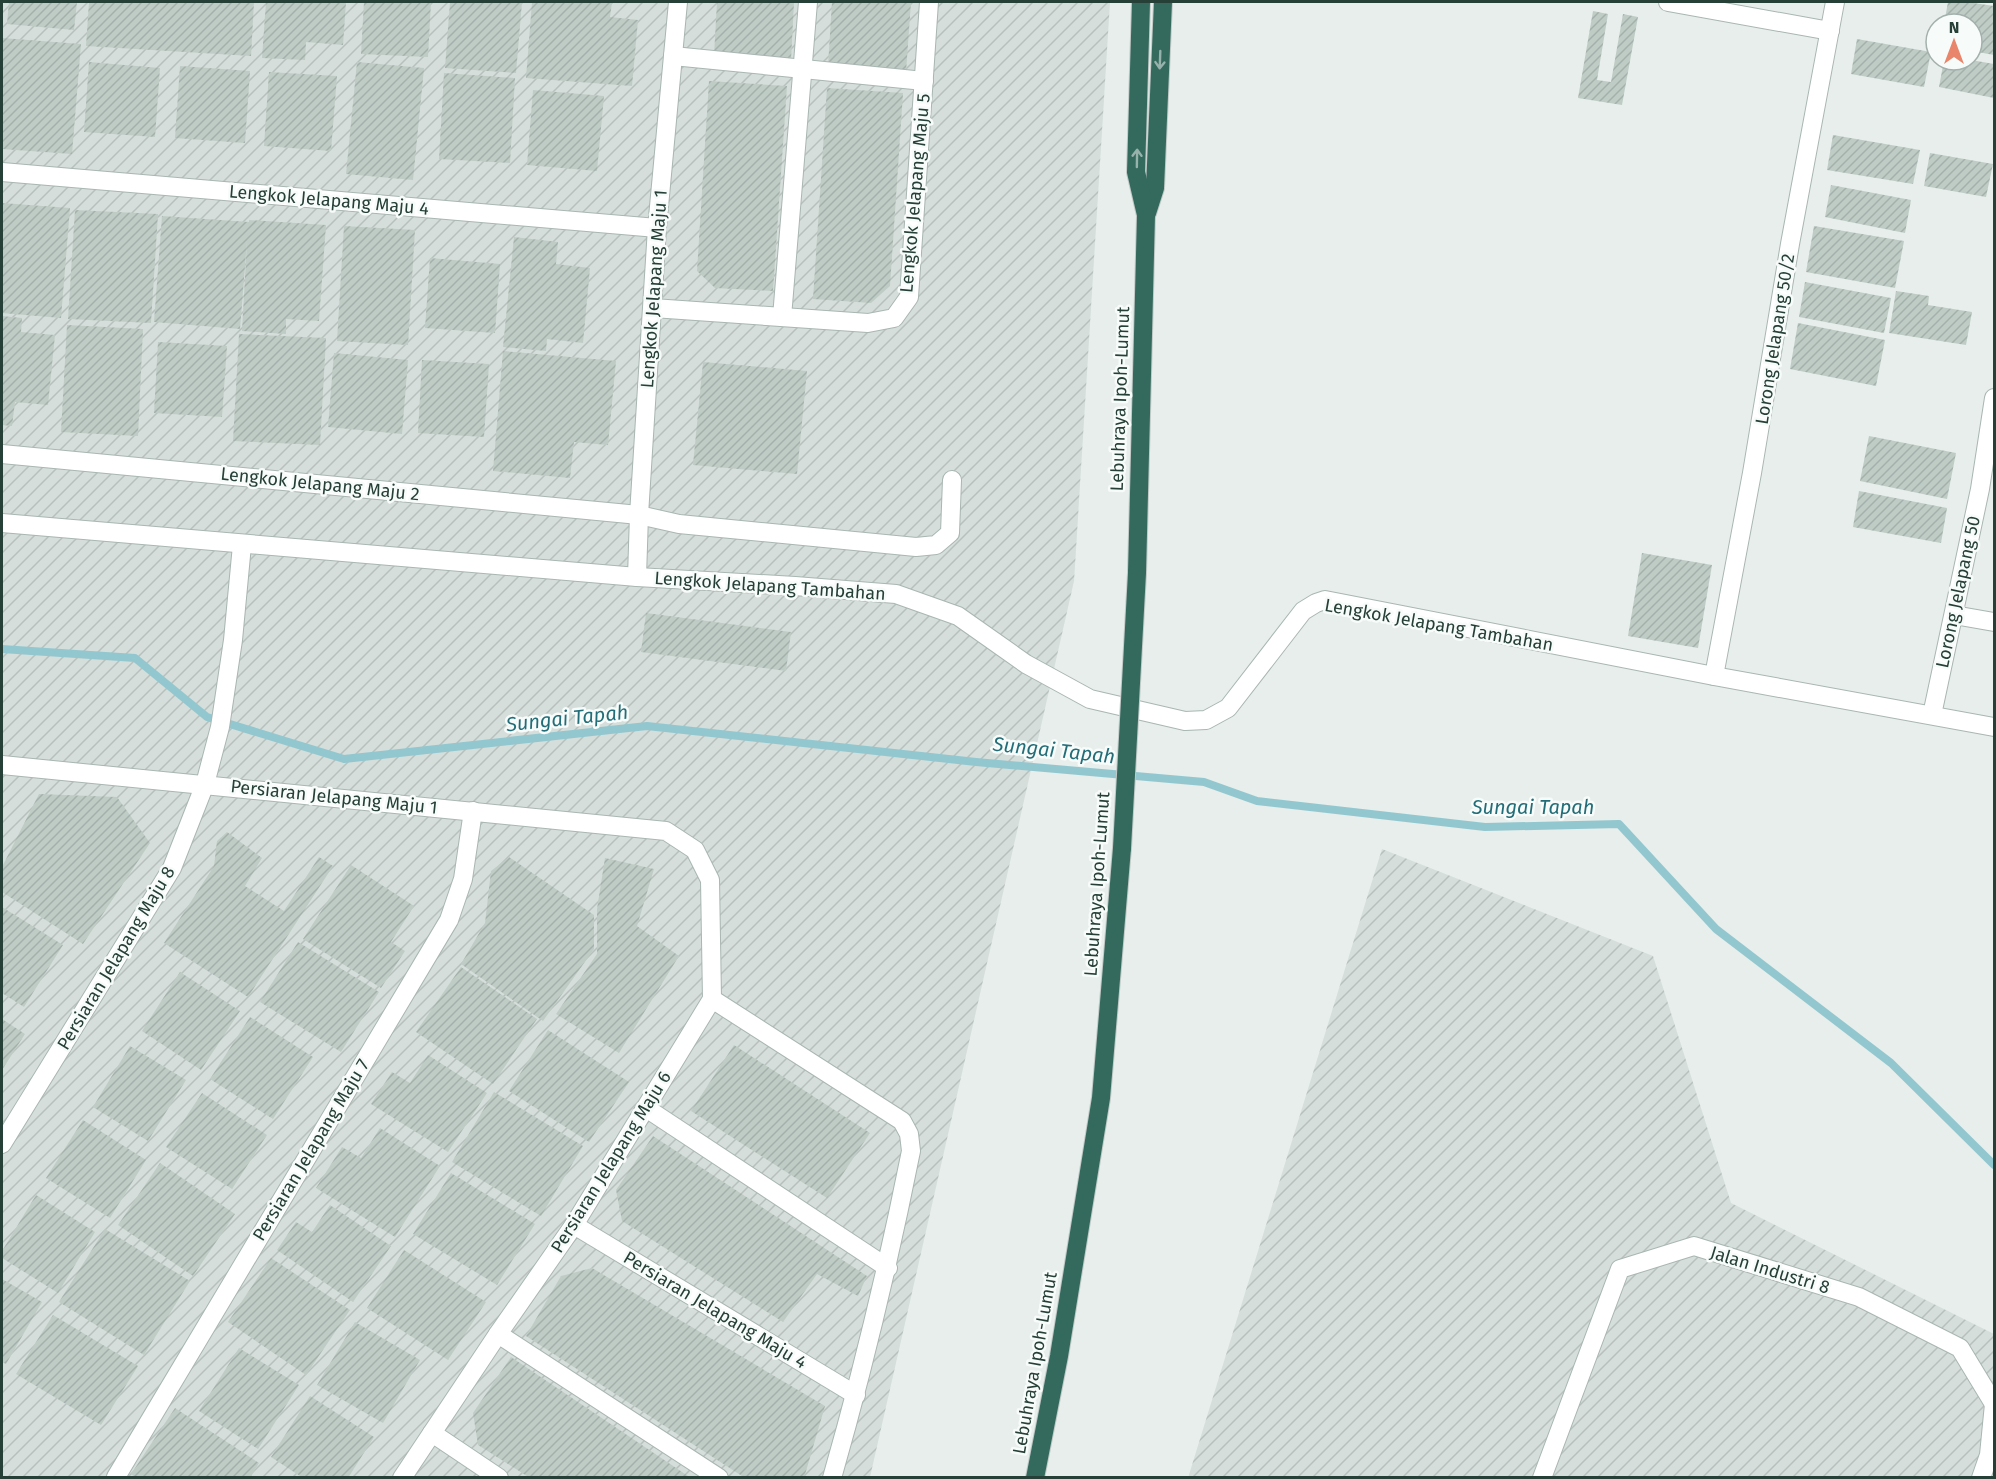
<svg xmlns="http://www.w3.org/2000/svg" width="1996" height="1479" font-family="'Fira Sans',sans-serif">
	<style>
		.industrial { fill: url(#industrial-furrows) }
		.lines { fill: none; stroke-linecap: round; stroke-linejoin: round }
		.stream { stroke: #93c7cf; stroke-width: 8 }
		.building { fill: url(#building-hatch) }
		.minor-casing { stroke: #a9b6b2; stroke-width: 20 }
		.highway-casing { stroke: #c2cac7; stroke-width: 20 }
		.minor { stroke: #fff; stroke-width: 18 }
		.highway { stroke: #346a5d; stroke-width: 18 }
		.highway-bridge-casing { stroke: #c2cac7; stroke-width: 20; stroke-linecap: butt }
		.highway-bridge { stroke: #346a5d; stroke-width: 18 }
		.oneway { stroke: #96b2ab }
		.labels { text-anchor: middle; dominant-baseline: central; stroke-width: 5; stroke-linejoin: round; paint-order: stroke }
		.street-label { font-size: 18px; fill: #264038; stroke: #f7fbf9 }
		.water-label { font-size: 20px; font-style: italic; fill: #236d78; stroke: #f7fbf9 }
	</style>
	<defs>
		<pattern id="industrial-furrows" width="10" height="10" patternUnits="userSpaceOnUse" patternTransform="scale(1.5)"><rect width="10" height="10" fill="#d5deda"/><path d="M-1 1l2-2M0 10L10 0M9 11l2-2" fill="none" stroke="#b7c0bc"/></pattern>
		<pattern id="building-hatch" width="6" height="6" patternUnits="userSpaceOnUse" patternTransform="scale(1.5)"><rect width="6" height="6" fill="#bfccc6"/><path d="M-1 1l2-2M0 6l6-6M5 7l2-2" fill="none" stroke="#a4b0ab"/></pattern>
	</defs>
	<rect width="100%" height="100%" fill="#e7eeeb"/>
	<!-- industrial -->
	<g class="industrial">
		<polygon points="2,2 1110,2 1074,581 870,1477 2,1478"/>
		<polygon points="1382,849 1653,956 1731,1203 1994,1334 1994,1477 1188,1478"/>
	</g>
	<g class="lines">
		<!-- stream -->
		<polyline class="stream" points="2,649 135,658 207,717 344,759 647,726 976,762 1204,782 1257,801 1485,827 1619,824 1716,929 1891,1063 1994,1165"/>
	</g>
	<!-- building -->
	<g class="building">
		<polygon points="9,2 77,2 74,30 7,24"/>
		<polygon points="89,2 254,2 251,56 86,46"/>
		<polygon points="266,2 346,2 343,45 306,42 305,60 262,58"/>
		<polygon points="364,2 431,2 428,57 361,54"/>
		<polygon points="450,2 522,2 516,73 445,68"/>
		<polygon points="532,2 612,2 610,17 638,20 632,86 526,78"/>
		<polygon points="717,2 794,2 791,60 714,56"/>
		<polygon points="832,2 911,2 906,72 828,66"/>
		<polygon points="1948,2 1967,2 1994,6 1994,55 1972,51 1972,24 1944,24"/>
		<polygon points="1593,11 1608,14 1597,80 1611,82 1623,14 1638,17 1622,105 1578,98"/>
		<polygon points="2,38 81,44 72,154 2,149"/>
		<polygon points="1857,39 1931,52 1924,87 1851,74"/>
		<polygon points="1944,60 1971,60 1994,64 1994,98 1939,87"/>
		<polygon points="89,62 160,68 155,137 84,132"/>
		<polygon points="357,62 424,68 413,180 346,174"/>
		<polygon points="180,66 250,71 245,143 175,138"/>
		<polygon points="269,72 337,76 331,151 264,146"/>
		<polygon points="444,73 515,78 510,163 439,159"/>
		<polygon points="709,81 787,86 773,291 715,288 697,271"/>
		<polygon points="827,88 903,93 890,286 871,303 813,299"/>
		<polygon points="533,90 604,96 597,171 527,165"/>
		<polygon points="1833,135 1920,150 1913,184 1827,170"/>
		<polygon points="1930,153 1993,164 1986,197 1924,186"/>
		<polygon points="1831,185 1911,200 1905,233 1825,217"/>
		<polygon points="2,203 70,208 61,318 2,313"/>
		<polygon points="75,210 158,214 151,323 68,319"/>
		<polygon points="162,216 249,222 249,220 326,225 319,321 286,319 286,334 242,331 247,241 240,329 154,322"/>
		<polygon points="344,226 415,230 408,345 337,341"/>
		<polygon points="1814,226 1904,241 1895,288 1806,272"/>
		<polygon points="514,237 558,242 556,264 590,268 583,343 547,339 546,351 503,347"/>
		<polygon points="430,258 500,264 495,333 425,328"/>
		<polygon points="1805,282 1891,298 1884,333 1799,317"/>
		<polygon points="1896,291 1929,296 1928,305 1972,312 1966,345 1889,333"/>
		<polygon points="2,316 22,318 21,332 55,335 48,405 15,402 12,426 2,425"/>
		<polygon points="1798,323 1885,340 1876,386 1790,369"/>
		<polygon points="67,325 143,329 138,436 61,432"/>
		<polygon points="239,334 326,338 320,445 233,441"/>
		<polygon points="158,342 227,346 222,417 154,413"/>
		<polygon points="503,351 616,361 608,445 574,442 570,478 493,471"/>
		<polygon points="334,353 408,360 402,434 328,427"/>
		<polygon points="422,360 489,364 484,437 418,433"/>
		<polygon points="703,362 807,371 797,474 693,465"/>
		<polygon points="1869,436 1956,453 1947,499 1860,481"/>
		<polygon points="1859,491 1947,508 1941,543 1853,527"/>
		<polygon points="1642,553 1712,565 1698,648 1628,636"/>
		<polygon points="646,613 791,632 786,671 641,652"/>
		<polygon points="39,794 117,797 150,843 83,944 2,892 2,867"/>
		<polygon points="227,832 262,858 245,886 284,911 319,857 333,866 248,997 164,943 214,866 217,841"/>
		<polygon points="509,857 594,915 594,949 543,1021 461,964 485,923 491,871"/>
		<polygon points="605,858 654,869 637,926 679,956 619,1053 556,1014 597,954 597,909"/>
		<polygon points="351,865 414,906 391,942 405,951 381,988 303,939"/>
		<polygon points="2,907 63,945 24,1007 2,993"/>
		<polygon points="298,942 379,992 341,1052 260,1002"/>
		<polygon points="461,967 537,1019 493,1084 416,1032"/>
		<polygon points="180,972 240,1011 201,1070 142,1031"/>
		<polygon points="250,1017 313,1057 273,1119 210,1079"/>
		<polygon points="2,1019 25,1034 2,1070"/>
		<polygon points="548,1030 629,1082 589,1142 509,1091"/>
		<polygon points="734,1045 870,1133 827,1198 691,1111"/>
		<polygon points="130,1046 186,1080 148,1141 93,1107"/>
		<polygon points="428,1055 487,1093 448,1152 371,1104 392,1072 410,1083"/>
		<polygon points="494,1092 583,1146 541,1216 452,1162"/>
		<polygon points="202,1093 267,1135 232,1189 166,1147"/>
		<polygon points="83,1120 146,1160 110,1218 46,1178"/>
		<polygon points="380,1128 440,1166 395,1237 316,1188 342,1147 361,1158"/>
		<polygon points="653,1136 867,1276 858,1296 817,1274 783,1322 622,1221 616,1190"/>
		<polygon points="160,1163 235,1214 193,1276 118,1225"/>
		<polygon points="451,1173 535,1224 497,1285 413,1234"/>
		<polygon points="36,1195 95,1232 58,1293 2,1258 2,1251"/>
		<polygon points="330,1205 391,1246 353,1302 277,1250 296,1222 312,1232"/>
		<polygon points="105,1229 190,1281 144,1355 59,1302"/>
		<polygon points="404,1250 486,1302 448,1360 367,1308"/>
		<polygon points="271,1258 350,1310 306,1375 228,1322"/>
		<polygon points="592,1268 825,1406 804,1478 745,1478 526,1336 561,1276"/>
		<polygon points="2,1279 42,1302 6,1364 2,1362"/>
		<polygon points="53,1315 138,1366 101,1425 16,1374"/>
		<polygon points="355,1322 420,1360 383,1423 317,1385"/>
		<polygon points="239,1348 299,1385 258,1449 199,1411"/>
		<polygon points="511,1357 691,1478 530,1478 478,1445 473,1413"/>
		<polygon points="310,1396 374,1437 348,1478 303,1478 271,1457"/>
		<polygon points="175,1408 259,1463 250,1478 136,1478 131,1474"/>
	</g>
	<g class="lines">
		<!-- minor casing -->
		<g class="minor-casing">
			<g id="minor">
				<polyline points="1668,2 1830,31"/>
				<polyline points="673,56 924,81"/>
				<polyline points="2,172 657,228"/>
				<polyline points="653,308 868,323 894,318 909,297 929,2"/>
				<polyline points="782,317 808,2"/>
				<polyline points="2,454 639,515 679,524 916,547 936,545 950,533 952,480"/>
				<polyline points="2,523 637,577 795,586 896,594 958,616 1026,664 1090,699 1185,721 1206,720 1228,708 1303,611 1316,603 1325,600 1714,676 1994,727"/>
				<polyline points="637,577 639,515 657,228 678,2"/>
				<polyline points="1954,615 1994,622"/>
				<polyline points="1714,676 1752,473 1790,244 1835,2"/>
				<polyline points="1932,715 1980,489 1994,398"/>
				<polyline points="2,765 666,831 695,850 710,880 712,999 574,1225 498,1334 402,1478"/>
				<path d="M712,999l190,122 7,13 2,17c-22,110 -48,219 -79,327"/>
				<polyline points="646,1108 888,1268"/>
				<polyline points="2,1144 172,868 205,784 220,727 233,640 242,545"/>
				<polyline points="574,1225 856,1395"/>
				<polyline points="498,1334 719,1478"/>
				<polyline points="432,1433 499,1478"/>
				<polyline points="116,1477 449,920 463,879 473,811"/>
				<polyline points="1542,1478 1620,1269 1694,1246 1859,1297 1960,1348 1994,1404"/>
				<polyline points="1981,1478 1989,1455 1994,1404"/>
			</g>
		</g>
		<!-- highway casing -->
		<g class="highway-casing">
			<g id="highway">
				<polyline points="1147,213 1155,188 1163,2"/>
				<polyline points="1137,573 1146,215 1136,172 1141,2"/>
				<polyline points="1035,1478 1059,1356 1101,1098 1122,848"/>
			</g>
		</g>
		<!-- minor -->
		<use href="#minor" class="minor"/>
		<!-- highway -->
		<use href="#highway" class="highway"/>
		<!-- highway-bridge casing -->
		<g class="highway-bridge-casing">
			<polyline id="highway-bridge" points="1122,848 1137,573"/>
		</g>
		<!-- highway-bridge -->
		<use href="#highway-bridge" class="highway-bridge"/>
	</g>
	<!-- one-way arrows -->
	<defs><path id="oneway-shaft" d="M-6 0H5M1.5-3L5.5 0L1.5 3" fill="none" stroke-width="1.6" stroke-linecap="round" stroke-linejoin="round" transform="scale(1.5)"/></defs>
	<g class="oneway">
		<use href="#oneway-shaft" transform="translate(1160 60) rotate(92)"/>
		<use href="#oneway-shaft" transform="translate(1137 158) rotate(-89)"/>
	</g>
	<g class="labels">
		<!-- street labels -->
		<g class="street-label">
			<text transform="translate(915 193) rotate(-85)">Lengkok Jelapang Maju 5</text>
			<text transform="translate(329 200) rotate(5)">Lengkok Jelapang Maju 4</text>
			<text transform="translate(654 289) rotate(-86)">Lengkok Jelapang Maju 1</text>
			<text transform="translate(1775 339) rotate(-81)">Lorong Jelapang 50/2</text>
			<text transform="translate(1120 399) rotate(-88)">Lebuhraya Ipoh-Lumut</text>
			<text transform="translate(320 484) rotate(6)">Lengkok Jelapang Maju 2</text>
			<text transform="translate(770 586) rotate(4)">Lengkok Jelapang Tambahan</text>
			<text transform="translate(1958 592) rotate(-78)">Lorong Jelapang 50</text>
			<text transform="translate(1439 625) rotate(10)">Lengkok Jelapang Tambahan</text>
			<text transform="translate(334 797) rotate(6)">Persiaran Jelapang Maju 1</text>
			<text transform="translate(1097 884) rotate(-86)">Lebuhraya Ipoh-Lumut</text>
			<text transform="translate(116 958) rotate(-59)">Persiaran Jelapang Maju 8</text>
			<text transform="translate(311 1150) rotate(-59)">Persiaran Jelapang Maju 7</text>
			<text transform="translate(611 1162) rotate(-58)">Persiaran Jelapang Maju 6</text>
			<text transform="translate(1770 1270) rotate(17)">Jalan Industri 8</text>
			<text transform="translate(715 1310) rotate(31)">Persiaran Jelapang Maju 4</text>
			<text transform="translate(1035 1363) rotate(-80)">Lebuhraya Ipoh-Lumut</text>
		</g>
		<!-- water labels -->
		<g class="water-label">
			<text transform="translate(567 718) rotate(-6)">Sungai Tapah</text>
			<text transform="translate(1054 750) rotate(6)">Sungai Tapah</text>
			<text x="1533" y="807">Sungai Tapah</text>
		</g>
	</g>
	<!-- border -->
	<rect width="1996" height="1479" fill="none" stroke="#264038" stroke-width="6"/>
	<!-- north arrow -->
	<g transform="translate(1954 42)"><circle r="28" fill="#f7fbf9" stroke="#a3b0ac" stroke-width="1.5"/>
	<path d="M0-4.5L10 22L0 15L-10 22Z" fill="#e9856a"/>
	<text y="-9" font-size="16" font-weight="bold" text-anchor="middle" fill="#264038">N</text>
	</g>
</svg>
